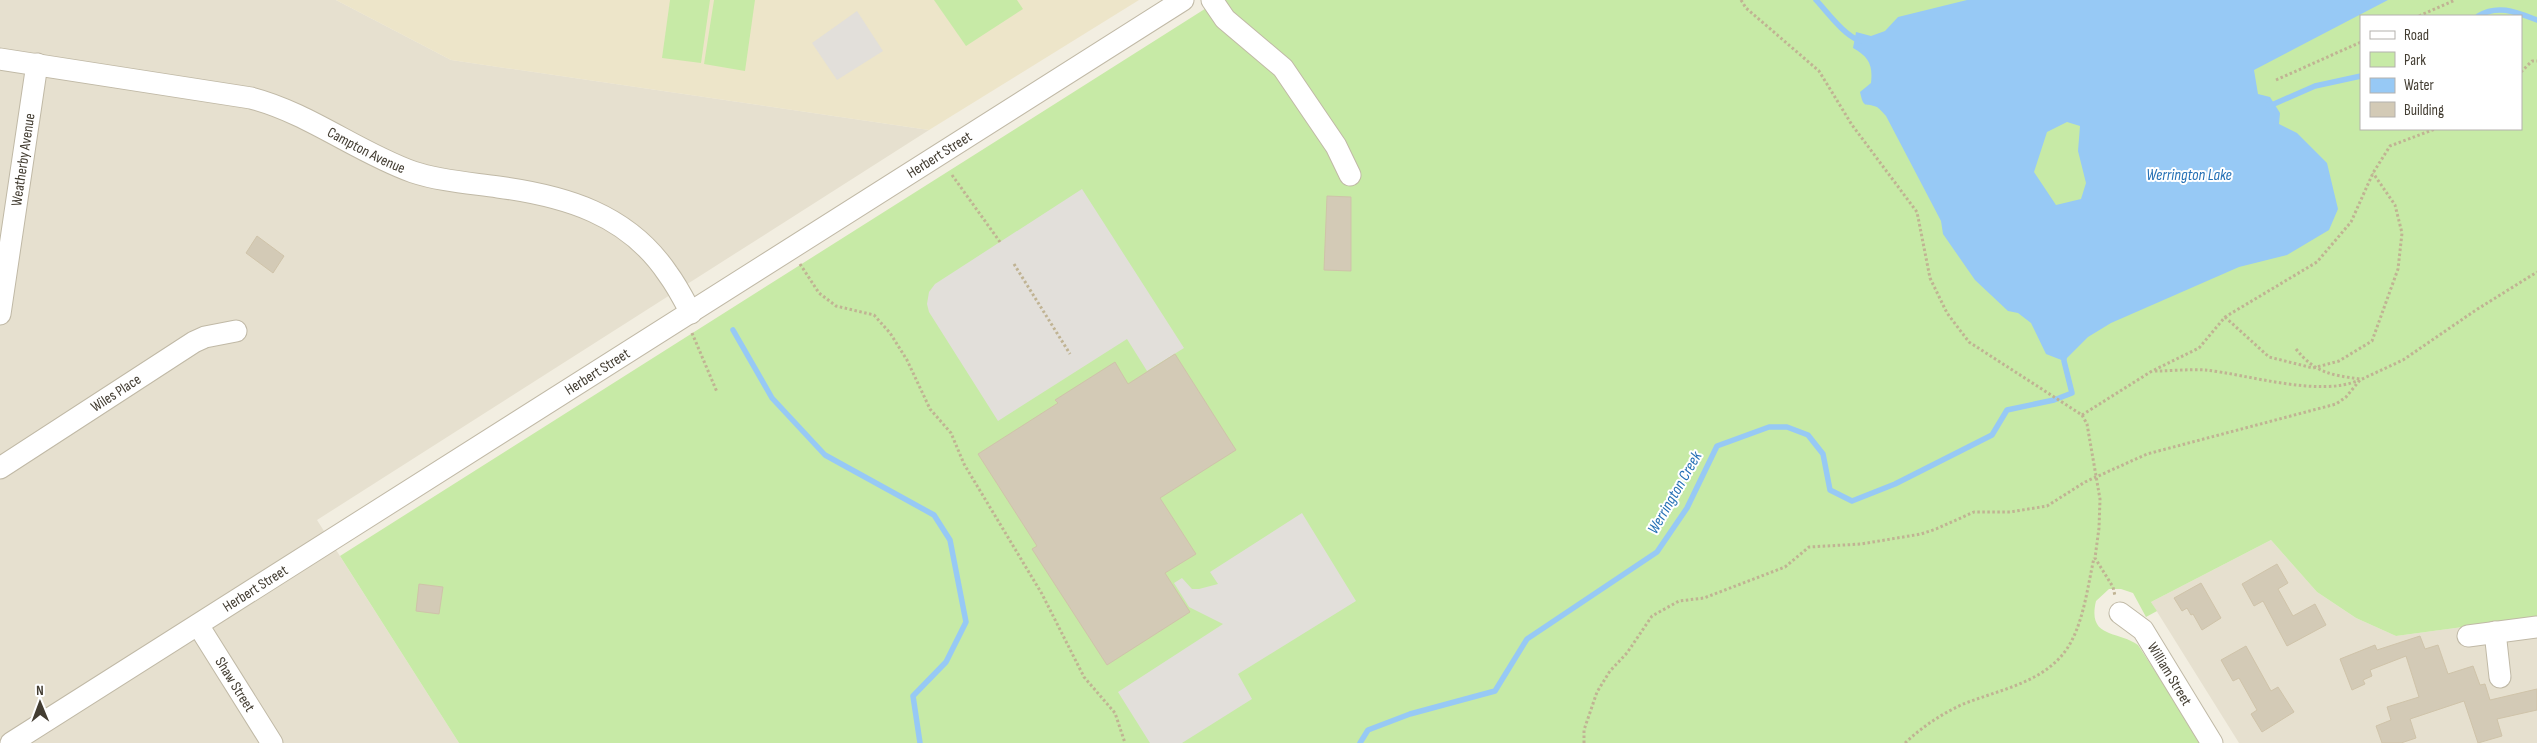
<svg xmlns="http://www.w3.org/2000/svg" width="2537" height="743" font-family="'Sofia Sans Condensed',sans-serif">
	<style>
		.residential { fill: #e6e0cf }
		.education { fill: #ede5c9 }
		.green { fill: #c7eaa6; fill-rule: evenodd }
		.parking { fill: #e2dfda }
		.water { fill: #97c9f5; fill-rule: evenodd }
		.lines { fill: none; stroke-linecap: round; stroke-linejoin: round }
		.stream { stroke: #97c9f5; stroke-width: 5.5 }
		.building { fill: #d3cab6; stroke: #cfc3a9 }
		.minor-casing { stroke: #c0b9a6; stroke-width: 23 }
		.path { stroke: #c0b393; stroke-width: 3; stroke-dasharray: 2.5 2.5; stroke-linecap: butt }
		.minor { stroke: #fff; stroke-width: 21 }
		.labels { text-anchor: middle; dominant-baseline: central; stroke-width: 4; stroke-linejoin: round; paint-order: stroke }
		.street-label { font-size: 15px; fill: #433d32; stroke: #fff }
		.water-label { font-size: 16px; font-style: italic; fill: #2570b5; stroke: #fff }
	</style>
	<rect width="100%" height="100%" fill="#f2eee1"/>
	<!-- residential -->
	<g class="residential">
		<polygon points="0,0 336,0 451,60 929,130 317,520 459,743 0,743"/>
		<polygon points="2271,540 2317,592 2356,618 2396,636 2537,617 2537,743 2239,743 2151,602"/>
	</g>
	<!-- education -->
	<polygon class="education" points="336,0 1139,0 929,130 451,60"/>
	<!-- green -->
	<g class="green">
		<polygon points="670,0 710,0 701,63 662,58"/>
		<polygon points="714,0 755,0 745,71 704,64"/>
		<polygon points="934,0 1017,0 1023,9 966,46"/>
		<path d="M1219,0h1318v617l-141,19 -40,-18 -39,-26 -46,-52 -120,62 6,9 -11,6 -13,-24 -12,-4h-12l-13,12c-9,38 22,29 42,44l64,98h-1743l-119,-187zM2361,16h160v113h-160z"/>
	</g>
	<!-- parking -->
	<g class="parking">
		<polygon points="857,11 883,51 837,80 812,43"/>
		<polygon points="1082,189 1184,348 1147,371 1127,339 998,421 929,312 927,304 929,292 935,284"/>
		<polygon points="1302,513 1356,601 1238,674 1252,699 1182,743 1150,743 1118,692 1223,624 1189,607 1174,583 1182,578 1192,589 1199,589 1218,584 1210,572"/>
	</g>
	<!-- water -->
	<path class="water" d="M1967,0h421l-134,70 4,24 12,3 10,16 -1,11 18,9 30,30 11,46 -9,21 -42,25 -48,12 -128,56 -23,14 -24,24 -18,-7 -15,-31 -13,-10 -10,-2 -33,-31 -32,-46 -2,-13 -55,-105c-2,-2 -6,-7 -9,-9 -12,-5 -13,3 -17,-15l11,-9c2,-18 -2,-26 -18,-35l3,-16 15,4 14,-5 13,-14zM2067,122l13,4 -2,25 8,32 -5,16 -25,6 -22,-33 13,-40z"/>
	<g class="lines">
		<!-- stream -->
		<g class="stream">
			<path d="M1816,0c13,14 27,34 44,41"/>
			<path d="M2478,16c20,-12 38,-4 59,4"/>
			<polyline points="2268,105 2274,104 2315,86 2361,76"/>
			<polyline points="733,330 772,398 825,455 934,515 950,540 966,622 946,662 913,696 920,743"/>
			<polyline points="1360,743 1368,730 1410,714 1495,691 1527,639 1657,552 1687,508 1717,446 1769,427 1787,427 1808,435 1823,454 1830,490 1852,501 1895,484 1992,435 2007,410 2054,400 2072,393 2064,361 2064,354"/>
		</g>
	</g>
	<!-- building -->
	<g class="building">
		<polygon points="1327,196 1351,197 1351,271 1324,270"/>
		<polygon points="257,236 284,256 273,273 246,253"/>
		<polygon points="1175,354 1236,450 1160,498 1196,554 1165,573 1190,612 1107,665 1032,549 1037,546 978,454 1058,403 1055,400 1115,362 1128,384"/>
		<polygon points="2277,564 2288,583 2278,589 2293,616 2315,604 2326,625 2287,646 2263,601 2254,606 2242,584"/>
		<polygon points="2201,583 2221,618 2202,630 2193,614 2191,615 2187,608 2182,611 2174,598"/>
		<polygon points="419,584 443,587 439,614 416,611"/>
		<polygon points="2420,636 2425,649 2438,645 2448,674 2473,666 2480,685 2485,684 2490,700 2537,689 2537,710 2497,719 2502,736 2478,743 2464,701 2410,719 2416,738 2401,743 2382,743 2376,726 2391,720 2387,707 2419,697 2406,656 2370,670 2372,676 2363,680 2365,684 2352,690 2340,659 2375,645 2377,650"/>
		<polygon points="2246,646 2271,691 2278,687 2294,712 2262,732 2251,714 2257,710 2239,678 2233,681 2221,660"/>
	</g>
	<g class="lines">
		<!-- minor casing -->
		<g class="minor-casing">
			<g id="minor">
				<polyline points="1212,0 1225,19 1283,68 1336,146 1350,175"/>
				<path id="s1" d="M0,59l251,39c58,15 106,54 162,74 27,9 57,11 85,15 67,9 130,27 170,87 9,12 16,26 23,39"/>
				<path id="s2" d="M0,314l37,-250"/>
				<path id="s3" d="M0,468l194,-126 11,-5 31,-6"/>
				<path id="s4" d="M2120,613l23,17 69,113"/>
				<path id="s5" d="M198,625l74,118"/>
				<polyline points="2495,632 2500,677"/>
				<polyline points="2468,636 2537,627"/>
				<path id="s6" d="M11,743l1172,-743"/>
			</g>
		</g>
		<!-- path -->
		<g class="path">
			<polyline points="1741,0 1746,8 1819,71 1852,125 1917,212 1930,278 1947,313 1969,342 2082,415 2087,424 2100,499 2099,528 2095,558 2113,587 2115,596"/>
			<polyline points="2419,16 2455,0"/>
			<polyline points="2521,72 2532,61 2537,61"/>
			<polyline points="2276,80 2361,42"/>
			<polyline points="952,175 1000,242"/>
			<polyline points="800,264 819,293 836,306 874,315 890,333 907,360 930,409 951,433 964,464 1042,594 1084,677 1115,713 1125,743"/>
			<polyline points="1014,264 1070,354"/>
			<polyline points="2225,317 2269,357 2313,368 2339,361 2372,341 2398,269 2402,233 2395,205 2373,173"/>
			<polyline points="692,333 717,392"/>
			<path d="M2296,349c19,24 35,26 64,30"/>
			<path d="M2155,371c16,0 34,-2 50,-1 41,4 116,28 154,10"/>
			<polyline points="2082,415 2152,371 2199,348 2225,317 2317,262 2351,222 2373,173 2390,146 2435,129"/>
			<polyline points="1584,743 1584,730 1597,692 1610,671 1627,653 1652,616 1679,601 1704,598 1785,567 1809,547 1861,544 1921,534 1936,529 1974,512 2010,512 2047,506 2085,482 2147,454 2336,404 2346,397 2360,380 2403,360 2476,310 2537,272"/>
			<path d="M1905,743c17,-16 35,-28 56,-38 38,-16 88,-22 110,-63 13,-24 17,-57 23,-84"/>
		</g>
		<!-- minor -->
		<use href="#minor" class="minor"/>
	</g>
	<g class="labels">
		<!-- street labels -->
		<g class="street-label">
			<text stroke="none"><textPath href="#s1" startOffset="381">Campton Avenue</textPath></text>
			<text stroke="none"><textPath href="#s6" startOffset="1099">Herbert Street</textPath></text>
			<text stroke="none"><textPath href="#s2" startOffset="156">Weatherby Avenue</textPath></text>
			<text stroke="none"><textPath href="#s6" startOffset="694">Herbert Street</textPath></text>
			<text stroke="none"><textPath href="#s3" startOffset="138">Wiles Place</textPath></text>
			<text stroke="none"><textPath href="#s6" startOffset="289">Herbert Street</textPath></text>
			<text stroke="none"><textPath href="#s4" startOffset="80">William Street</textPath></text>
			<text stroke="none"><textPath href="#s5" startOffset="70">Shaw Street</textPath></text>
		</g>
		<!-- water labels -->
		<g class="water-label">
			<text x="2189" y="175">Werrington Lake</text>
			<text transform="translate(1675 493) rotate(-60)">Werrington Creek</text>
		</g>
	</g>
	<!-- legend -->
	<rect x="2360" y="15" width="162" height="115" fill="#ffffff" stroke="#b4b1ad"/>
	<rect x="2370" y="31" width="25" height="8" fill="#ffffff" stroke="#b4b1ad"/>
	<text x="2404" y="40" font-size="15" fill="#433d32">Road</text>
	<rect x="2370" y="52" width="25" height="15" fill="#c7eaa6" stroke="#b4b1ad"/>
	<text x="2404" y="65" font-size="15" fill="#433d32">Park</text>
	<rect x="2370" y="78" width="25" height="15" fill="#97c9f5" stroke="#b4b1ad"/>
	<text x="2404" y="90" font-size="15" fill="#433d32">Water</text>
	<rect x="2370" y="102" width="25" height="15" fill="#d3cab6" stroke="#b4b1ad"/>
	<text x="2404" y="115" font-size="15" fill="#433d32">Building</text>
	<!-- north arrow -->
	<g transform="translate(40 703) rotate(359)" stroke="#ffffff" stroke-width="4" paint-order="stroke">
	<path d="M0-4L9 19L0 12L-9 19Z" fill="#433d32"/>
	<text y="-8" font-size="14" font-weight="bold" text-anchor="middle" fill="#433d32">N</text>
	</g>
</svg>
